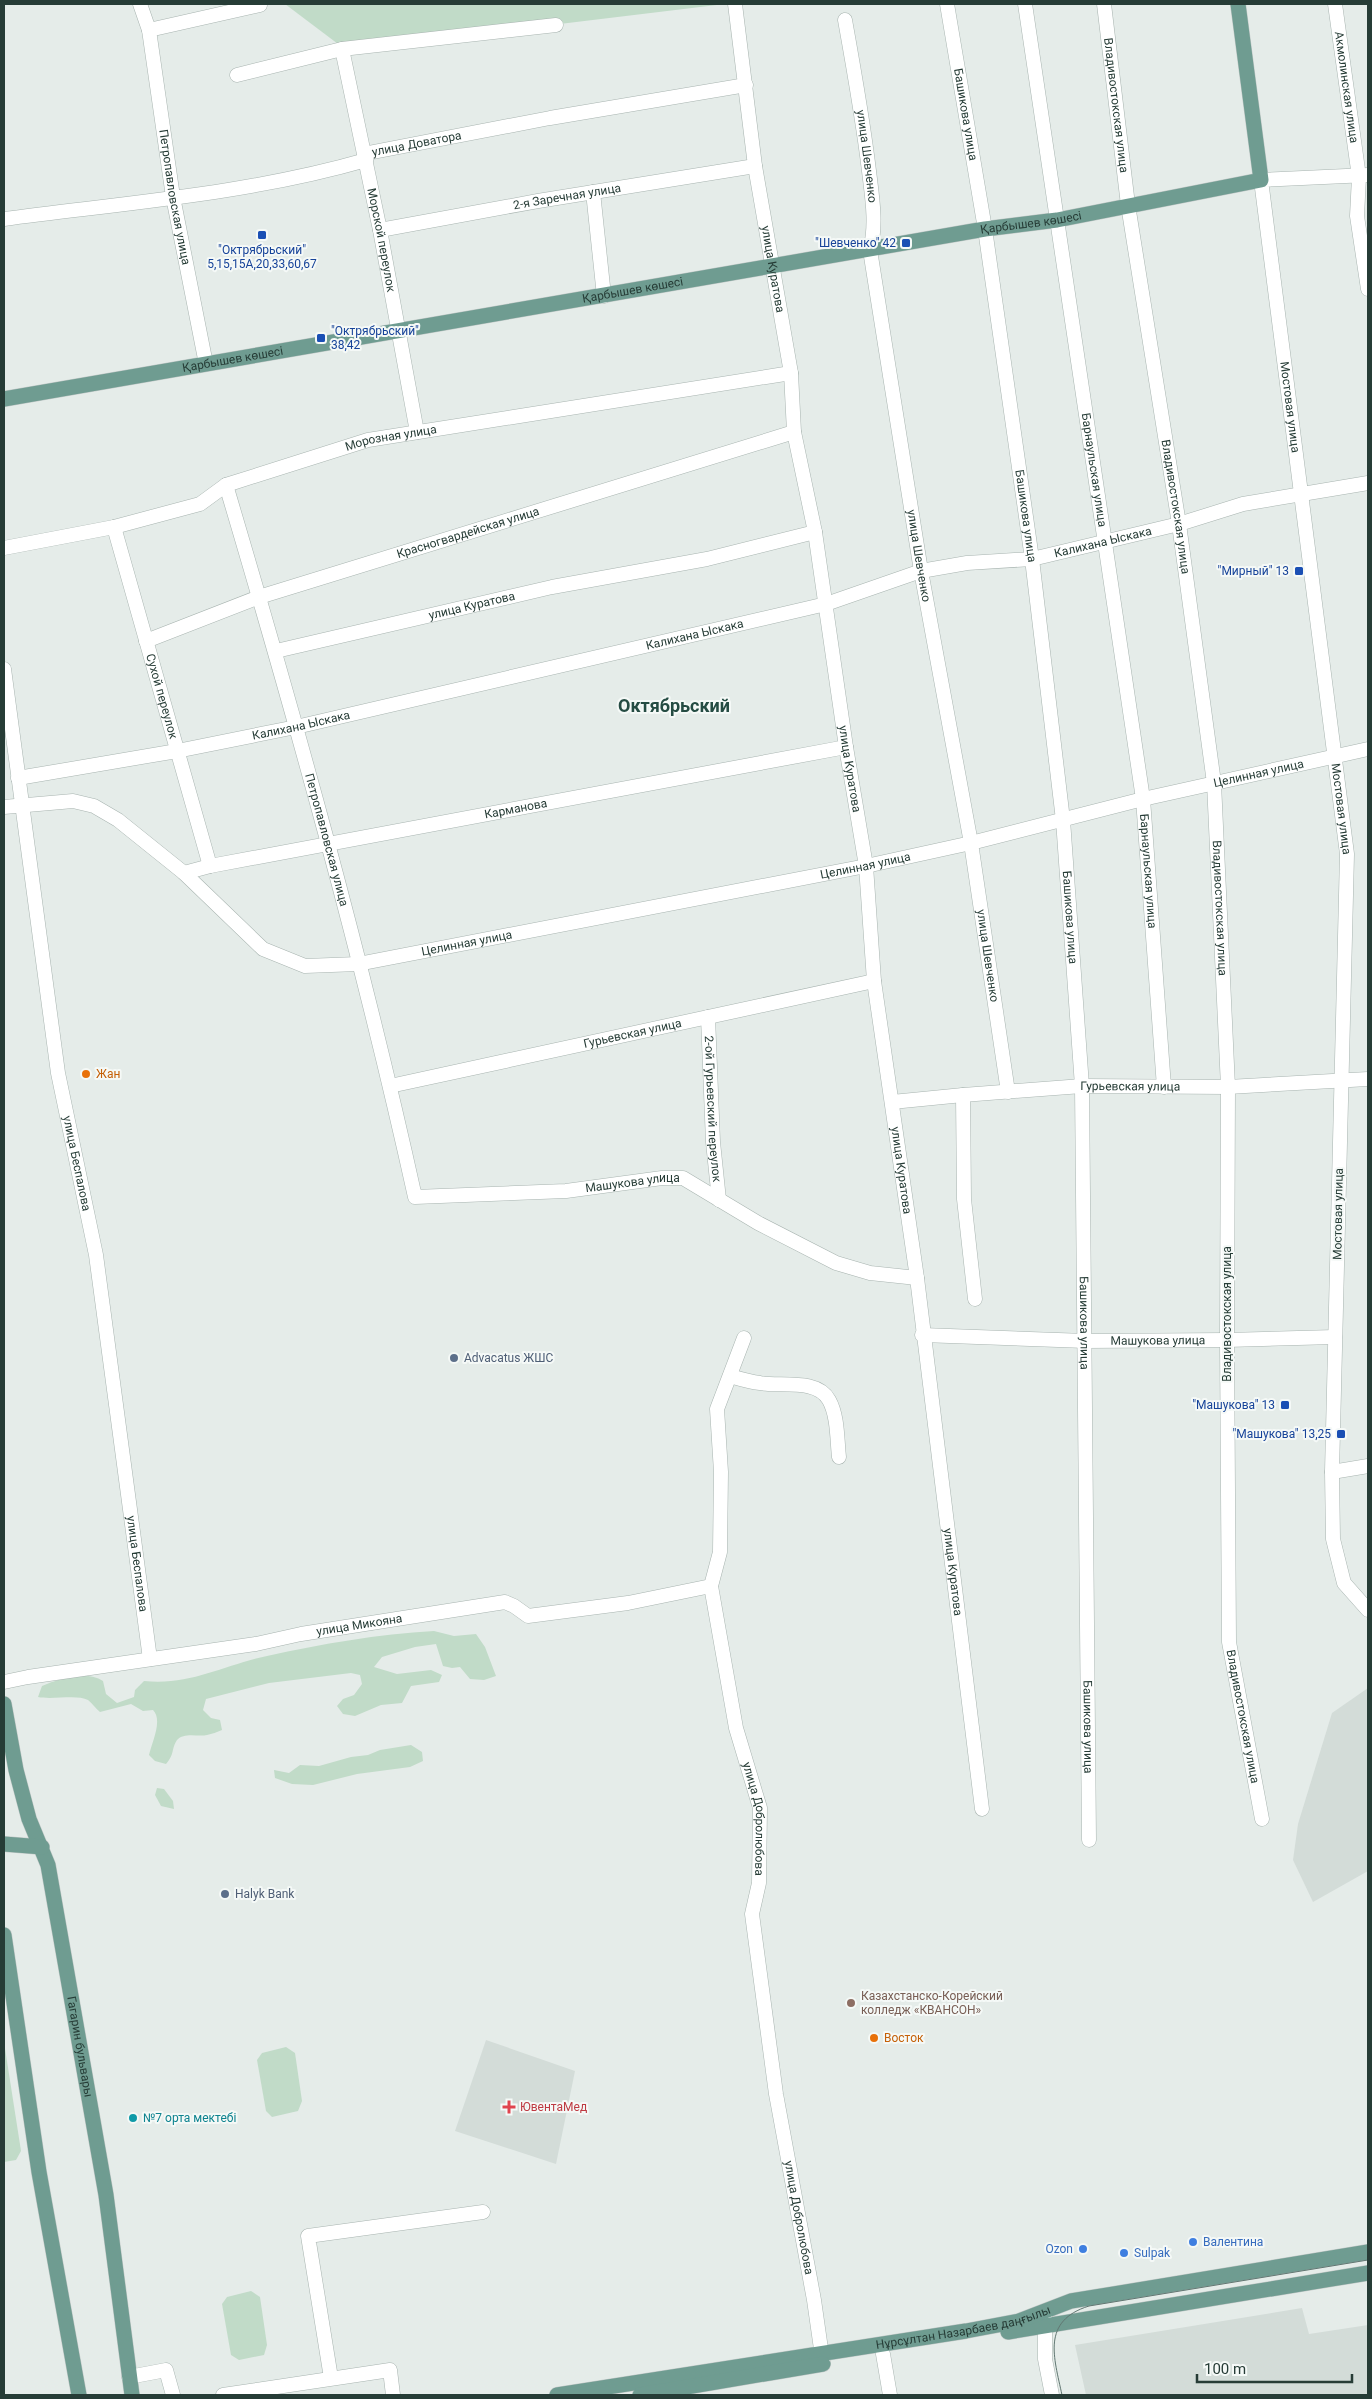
<svg xmlns="http://www.w3.org/2000/svg" width="1372" height="2399" font-family="Roboto,sans-serif">
	<style>
		.built { fill: #d3dcd8 }
		.green { fill: #c1dbc8 }
		.lines { fill: none; stroke-linecap: round; stroke-linejoin: round }
		.minor-casing { stroke: #a8b4b0; stroke-width: 15 }
		.major-casing { stroke: #c2c8c7; stroke-width: 16 }
		.minor { stroke: #fff; stroke-width: 14 }
		.major { stroke: #6f9c91; stroke-width: 15 }
		.tram { stroke: #617772; stroke-width: 1 }
		.transit-dot { fill: #1a4fb4; stroke: #f5f9f7; stroke-width: 2 }
		.food-dot { fill: #e8710a; stroke: #f5f9f7; stroke-width: 2 }
		.service-dot { fill: #5c6f8a; stroke: #f5f9f7; stroke-width: 2 }
		.education-dot { fill: #8d6e63; stroke: #f5f9f7; stroke-width: 2 }
		.health-dot { fill: #e0444e; stroke: #f5f9f7; stroke-width: 2 }
		.culture-dot { fill: #0f9aa8; stroke: #f5f9f7; stroke-width: 2 }
		.shop-dot { fill: #3f7fe0; stroke: #f5f9f7; stroke-width: 2 }
		.labels { text-anchor: middle; dominant-baseline: central; stroke-width: 4; stroke-linejoin: round; paint-order: stroke }
		.street-label { font-size: 12px; fill: #263c36; stroke: #f5f9f7 }
		.transit-label { font-size: 12px; fill: #164399; stroke: #f5f9f7; text-anchor: end }
		.food-label { font-size: 12px; fill: #c56008; stroke: #f5f9f7; text-anchor: start }
		.service-label { font-size: 12px; fill: #4e5e75; stroke: #f5f9f7; text-anchor: start }
		.education-label { font-size: 12px; fill: #785e54; stroke: #f5f9f7; text-anchor: start }
		.health-label { font-size: 12px; fill: #be3a42; stroke: #f5f9f7; text-anchor: start }
		.culture-label { font-size: 12px; fill: #0d838f; stroke: #f5f9f7; text-anchor: start }
		.shop-label { font-size: 12px; fill: #366cbe; stroke: #f5f9f7; text-anchor: start }
		.district-label { font-size: 18px; font-weight: bold; fill: #254c43; stroke: #f5f9f7 }
	</style>
	<rect width="100%" height="100%" fill="#e5ece9"/>
	<!-- built -->
	<g class="built">
		<polygon points="1368,1688 1368,1871 1313,1902 1293,1860 1298,1824 1332,1713"/>
		<polygon points="486,2040 575,2071 556,2164 455,2131"/>
		<polygon points="1302,2308 1309,2334 1368,2325 1368,2395 1086,2395 1075,2345"/>
	</g>
	<!-- green -->
	<g class="green">
		<polygon points="285,4 725,4 346,50"/>
		<path d="M434,1631l20,5 22,-2 9,13 11,29 -12,4 -14,-1 -10,-12 -8,1 -9,-2 -7,-22 -21,3 -33,10 -8,10 23,7 34,-4 11,5 -3,7 -28,4 -9,17 -21,2 -26,11 -12,-2 -6,-8 6,-7 11,-4 8,-11 -2,-9 -9,-2 -82,10 -63,16 -3,11 8,8 9,2 2,10c-5,2 -10,4 -15,5 -9,2 -23,-3 -30,5 -6,9 -2,14 -11,24l-11,-3 -6,-6c3,-13 14,-35 4,-45l-10,1 -12,-7 -31,8c-4,-3 -8,-9 -12,-12 -11,-6 -35,0 -50,-3l4,-11c17,-7 44,-16 61,-5l3,13 11,9 17,-6 1,-7 9,-9c46,5 80,-16 123,-25 55,-12 111,-22 167,-25z"/>
		<polygon points="411,1745 422,1752 423,1761 410,1767 357,1774 313,1785 292,1784 275,1778 274,1770 289,1773 300,1765 319,1766 351,1757 368,1755 380,1750"/>
		<polygon points="157,1788 164,1789 173,1801 174,1809 161,1806 155,1795"/>
		<polygon points="4,2042 21,2151 16,2160 4,2162"/>
		<polygon points="286,2047 295,2053 302,2101 298,2111 272,2117 266,2111 257,2060 262,2053"/>
		<polygon points="251,2291 260,2297 267,2345 264,2355 239,2360 231,2355 222,2304 227,2297"/>
	</g>
	<g class="lines">
		<!-- minor casing -->
		<g class="minor-casing">
			<g id="minor">
				<polyline points="140,4 149,30 260,5"/>
				<path id="s1" d="M735,4l20,162 36,207 3,59 21,100 31,215 20,119 8,115 43,297 65,531"/>
				<path id="s2" d="M947,4l38,225 47,330 31,261 19,266 7,754"/>
				<path id="s3" d="M1025,4l118,795 21,288"/>
				<path id="s4" d="M1104,4l24,201 51,319 35,259 14,304 -1,253 2,302 33,177"/>
				<path id="s5" d="M1335,4l24,173 -2,39 11,73"/>
				<path id="s6" d="M845,20c9,50 18,100 24,151 3,25 8,54 1,79l51,321 50,272 37,249"/>
				<path id="s7" d="M149,30l24,167 33,167"/>
				<path id="s8" d="M342,49l38,181 37,202"/>
				<polyline points="237,75 342,49 556,25"/>
				<path id="s9" d="M1368,175l-107,5 86,674 -15,618 1,67 11,44 24,27"/>
				<polyline points="593,192 604,296"/>
				<path id="s10" d="M4,219c120,-16 244,-25 362,-59l2,-7 182,-35 196,-33"/>
				<path id="s11" d="M380,230l158,-29 217,-35"/>
				<path id="s12" d="M226,485c70,236 136,472 189,712l151,-6 96,-13h21l75,45 78,40 34,10 47,5"/>
				<path id="s13" d="M114,527l96,339"/>
				<path id="s14" d="M4,548l110,-21 86,-23 26,-19 142,-45 423,-67"/>
				<path id="s15" d="M146,641l113,-44 535,-165"/>
				<path id="s16" d="M276,651l276,-64 155,-28 108,-27"/>
				<path id="s17" d="M4,669l54,404 38,182 54,404"/>
				<path id="s18" d="M18,778l159,-27 119,-24 530,-123 95,-33 46,-8 65,-4 147,-35 64,-20 125,-21"/>
				<path id="s19" d="M4,807l69,-6 21,5 24,14 66,53 79,76 42,17 53,-2 508,-98 105,-23 172,-44 225,-50"/>
				<path id="s20" d="M184,873l26,-7 636,-119"/>
				<path id="s21" d="M708,1017l5,125 6,58"/>
				<path id="s22" d="M390,1086l484,-105"/>
				<polyline points="963,1095 964,1199 975,1299"/>
				<path id="s23" d="M892,1102l71,-7 119,-9 146,1 140,-8"/>
				<path id="s24" d="M922,1335l164,6 141,-1 108,-3"/>
				<path id="s25" d="M744,1338l-27,71 4,63 -1,80 -9,34 25,142 24,80 -1,75 -7,31 24,180 38,206 9,63"/>
				<path d="M730,1376c10,3 20,6 30,7 20,4 57,-5 69,17 9,16 8,40 10,57"/>
				<polyline points="1332,1472 1368,1466"/>
				<path id="s26" d="M4,1682l24,-5 228,-33 45,-10 204,-32 9,4 14,10 100,-13 83,-17"/>
				<polyline points="1045,2317 1045,2359 1052,2395"/>
				<polyline points="883,2354 890,2395"/>
				<polyline points="129,2377 166,2370 173,2395"/>
				<polyline points="331,2378 308,2236 483,2212"/>
				<polyline points="223,2395 390,2370 393,2395"/>
			</g>
		</g>
		<!-- major casing -->
		<g class="major-casing">
			<g id="major">
				<path id="s27" d="M4,399l981,-170 72,-9 204,-40 -23,-176"/>
				<path id="s28" d="M4,1704l12,66 13,49 19,46 58,330 26,200"/>
				<polyline points="4,1844 42,1847"/>
				<polyline points="4,1935 39,2172 79,2395"/>
				<polyline points="1008,2332 1368,2273"/>
				<path id="s29" d="M557,2395l409,-64 53,-10 52,-20 297,-49"/>
				<polyline points="640,2395 823,2364"/>
			</g>
		</g>
		<!-- minor -->
		<use href="#minor" class="minor"/>
		<!-- major -->
		<use href="#major" class="major"/>
		<!-- tram -->
		<path class="tram" d="M1062,2395c-8,-38 -21,-74 27,-89l279,-46"/>
	</g>
	<!-- markers -->
	<g class="transit-dot">
		<rect x="257" y="230" width="10" height="10" rx="2.5"/>
		<rect x="901" y="238" width="10" height="10" rx="2.5"/>
		<rect x="316" y="333" width="10" height="10" rx="2.5"/>
		<rect x="1294" y="566" width="10" height="10" rx="2.5"/>
		<rect x="1280" y="1400" width="10" height="10" rx="2.5"/>
		<rect x="1336" y="1429" width="10" height="10" rx="2.5"/>
	</g>
	<g class="food-dot">
		<circle cx="86" cy="1074" r="5"/>
		<circle cx="874" cy="2038" r="5"/>
	</g>
	<g class="service-dot">
		<circle cx="454" cy="1358" r="5"/>
		<circle cx="225" cy="1894" r="5"/>
	</g>
	<circle class="education-dot" cx="851" cy="2003" r="5"/>
	<path class="health-dot" d="M506.5 2099.5h5v5h5v5h-5v5h-5v-5h-5v-5h5z"/>
	<circle class="culture-dot" cx="133" cy="2118" r="5"/>
	<g class="shop-dot">
		<circle cx="1193" cy="2242" r="5"/>
		<circle cx="1083" cy="2249" r="5"/>
		<circle cx="1124" cy="2253" r="5"/>
	</g>
	<g class="labels">
		<!-- street labels -->
		<g class="street-label">
			<text stroke="none"><textPath href="#s5" startOffset="84">Акмолинская улица</textPath></text>
			<text stroke="none"><textPath href="#s4" startOffset="102">Владивостокская улица</textPath></text>
			<text stroke="none"><textPath href="#s2" startOffset="112">Башикова улица</textPath></text>
			<text stroke="none"><textPath href="#s10" startOffset="424">улица Доватора</textPath></text>
			<text stroke="none"><textPath href="#s6" startOffset="138">улица Шевченко</textPath></text>
			<text stroke="none"><textPath href="#s7" startOffset="169">Петропавловская улица</textPath></text>
			<text stroke="none"><textPath href="#s11" startOffset="190">2-я Заречная улица</textPath></text>
			<text stroke="none"><textPath href="#s27" startOffset="1042">Қарбышев көшесі</textPath></text>
			<text stroke="none"><textPath href="#s8" startOffset="195">Морской переулок</textPath></text>
			<text stroke="none"><textPath href="#s1" startOffset="268">улица Куратова</textPath></text>
			<text stroke="none"><textPath href="#s27" startOffset="638">Қарбышев көшесі</textPath></text>
			<text stroke="none"><textPath href="#s27" startOffset="232">Қарбышев көшесі</textPath></text>
			<text stroke="none"><textPath href="#s9" startOffset="336">Мостовая улица</textPath></text>
			<text stroke="none"><textPath href="#s14" startOffset="405">Морозная улица</textPath></text>
			<text stroke="none"><textPath href="#s3" startOffset="471">Барнаульская улица</textPath></text>
			<text stroke="none"><textPath href="#s4" startOffset="508">Владивостокская улица</textPath></text>
			<text stroke="none"><textPath href="#s2" startOffset="518">Башикова улица</textPath></text>
			<text stroke="none"><textPath href="#s15" startOffset="340">Красногвардейская улица</textPath></text>
			<text stroke="none"><textPath href="#s18" startOffset="1112">Калихана Ыскака</textPath></text>
			<text stroke="none"><textPath href="#s6" startOffset="542">улица Шевченко</textPath></text>
			<text stroke="none"><textPath href="#s16" startOffset="201">улица Куратова</textPath></text>
			<text stroke="none"><textPath href="#s18" startOffset="692">Калихана Ыскака</textPath></text>
			<text stroke="none"><textPath href="#s13" startOffset="176">Сухой переулок</textPath></text>
			<text stroke="none"><textPath href="#s18" startOffset="288">Калихана Ыскака</textPath></text>
			<text stroke="none"><textPath href="#s1" startOffset="774">улица Куратова</textPath></text>
			<text stroke="none"><textPath href="#s19" startOffset="1332">Целинная улица</textPath></text>
			<text stroke="none"><textPath href="#s20" startOffset="338">Карманова</textPath></text>
			<text stroke="none"><textPath href="#s9" startOffset="741">Мостовая улица</textPath></text>
			<text stroke="none"><textPath href="#s12" startOffset="369">Петропавловская улица</textPath></text>
			<text stroke="none"><textPath href="#s19" startOffset="928">Целинная улица</textPath></text>
			<text stroke="none"><textPath href="#s3" startOffset="876">Барнаульская улица</textPath></text>
			<text stroke="none"><textPath href="#s4" startOffset="912">Владивостокская улица</textPath></text>
			<text stroke="none"><textPath href="#s2" startOffset="922">Башикова улица</textPath></text>
			<text stroke="none"><textPath href="#s19" startOffset="522">Целинная улица</textPath></text>
			<text stroke="none"><textPath href="#s6" startOffset="948">улица Шевченко</textPath></text>
			<text stroke="none"><textPath href="#s22" startOffset="248">Гурьевская улица</textPath></text>
			<text stroke="none"><textPath href="#s23" startOffset="239">Гурьевская улица</textPath></text>
			<text stroke="none"><textPath href="#s21" startOffset="92">2-ой Гурьевский переулок</textPath></text>
			<text stroke="none"><textPath href="#s17" startOffset="500">улица Беспалова</textPath></text>
			<text stroke="none"><textPath href="#s1" startOffset="1179">улица Куратова</textPath></text>
			<text stroke="none"><textPath href="#s12" startOffset="955">Машукова улица</textPath></text>
			<text transform="translate(1338 1214) rotate(-89)">Мостовая улица</text>
			<text transform="translate(1227 1314) rotate(-90)">Владивостокская улица</text>
			<text stroke="none"><textPath href="#s2" startOffset="1328">Башикова улица</textPath></text>
			<text stroke="none"><textPath href="#s24" startOffset="236">Машукова улица</textPath></text>
			<text stroke="none"><textPath href="#s17" startOffset="905">улица Беспалова</textPath></text>
			<text stroke="none"><textPath href="#s1" startOffset="1584">улица Куратова</textPath></text>
			<text stroke="none"><textPath href="#s26" startOffset="360">улица Микояна</textPath></text>
			<text stroke="none"><textPath href="#s4" startOffset="1722">Владивостокская улица</textPath></text>
			<text stroke="none"><textPath href="#s2" startOffset="1732">Башикова улица</textPath></text>
			<text stroke="none"><textPath href="#s25" startOffset="492">улица Добролюбова</textPath></text>
			<text stroke="none"><textPath href="#s28" startOffset="352">Гагарин бульвары</textPath></text>
			<text stroke="none"><textPath href="#s25" startOffset="896">улица Добролюбова</textPath></text>
			<text stroke="none"><textPath href="#s29" startOffset="412">Нұрсұлтан Назарбаев даңғылы</textPath></text>
		</g>
		<!-- transit labels -->
		<g class="transit-label">
			<text x="896" y="243">"Шевченко" 42</text>
			<text x="262" y="250" text-anchor="middle">"Октрябрьский"<tspan x="262" dy="14">5,15,15А,20,33,60,67</tspan></text>
			<text x="331" y="331" text-anchor="start">"Октрябрьский"<tspan x="331" dy="14">38,42</tspan></text>
			<text x="1289" y="571">"Мирный" 13</text>
			<text x="1275" y="1405">"Машукова" 13</text>
			<text x="1331" y="1434">"Машукова" 13,25</text>
		</g>
		<!-- food labels -->
		<g class="food-label">
			<text x="96" y="1074">Жан</text>
			<text x="884" y="2038">Восток</text>
		</g>
		<!-- service labels -->
		<g class="service-label">
			<text x="464" y="1358">Advacatus ЖШС</text>
			<text x="235" y="1894">Halyk Bank</text>
		</g>
		<!-- education labels -->
		<g class="education-label">
			<text x="861" y="1996">Казахстанско-Корейский<tspan x="861" dy="14">колледж «КВАНСОН»</tspan></text>
		</g>
		<!-- health labels -->
		<g class="health-label">
			<text x="520" y="2107">ЮвентаМед</text>
		</g>
		<!-- culture labels -->
		<g class="culture-label">
			<text x="143" y="2118">№7 орта мектебі</text>
		</g>
		<!-- shop labels -->
		<g class="shop-label">
			<text x="1203" y="2242">Валентина</text>
			<text x="1073" y="2249" text-anchor="end">Ozon</text>
			<text x="1134" y="2253">Sulpak</text>
		</g>
		<!-- district labels -->
		<g class="district-label">
			<text x="674" y="705">Октябрьский</text>
		</g>
	</g>
	<!-- border -->
	<rect width="1372" height="2399" fill="none" stroke="#263c36" stroke-width="10"/>
	<!-- scale -->
	<path d="M1197 2374v8h155v-8" fill="none" stroke="#263c36" stroke-width="2.5"/>
	<text x="1204" y="2374" font-size="15" fill="#263c36" stroke="#f5f9f7" stroke-width="4" paint-order="stroke">100 m</text>
</svg>
